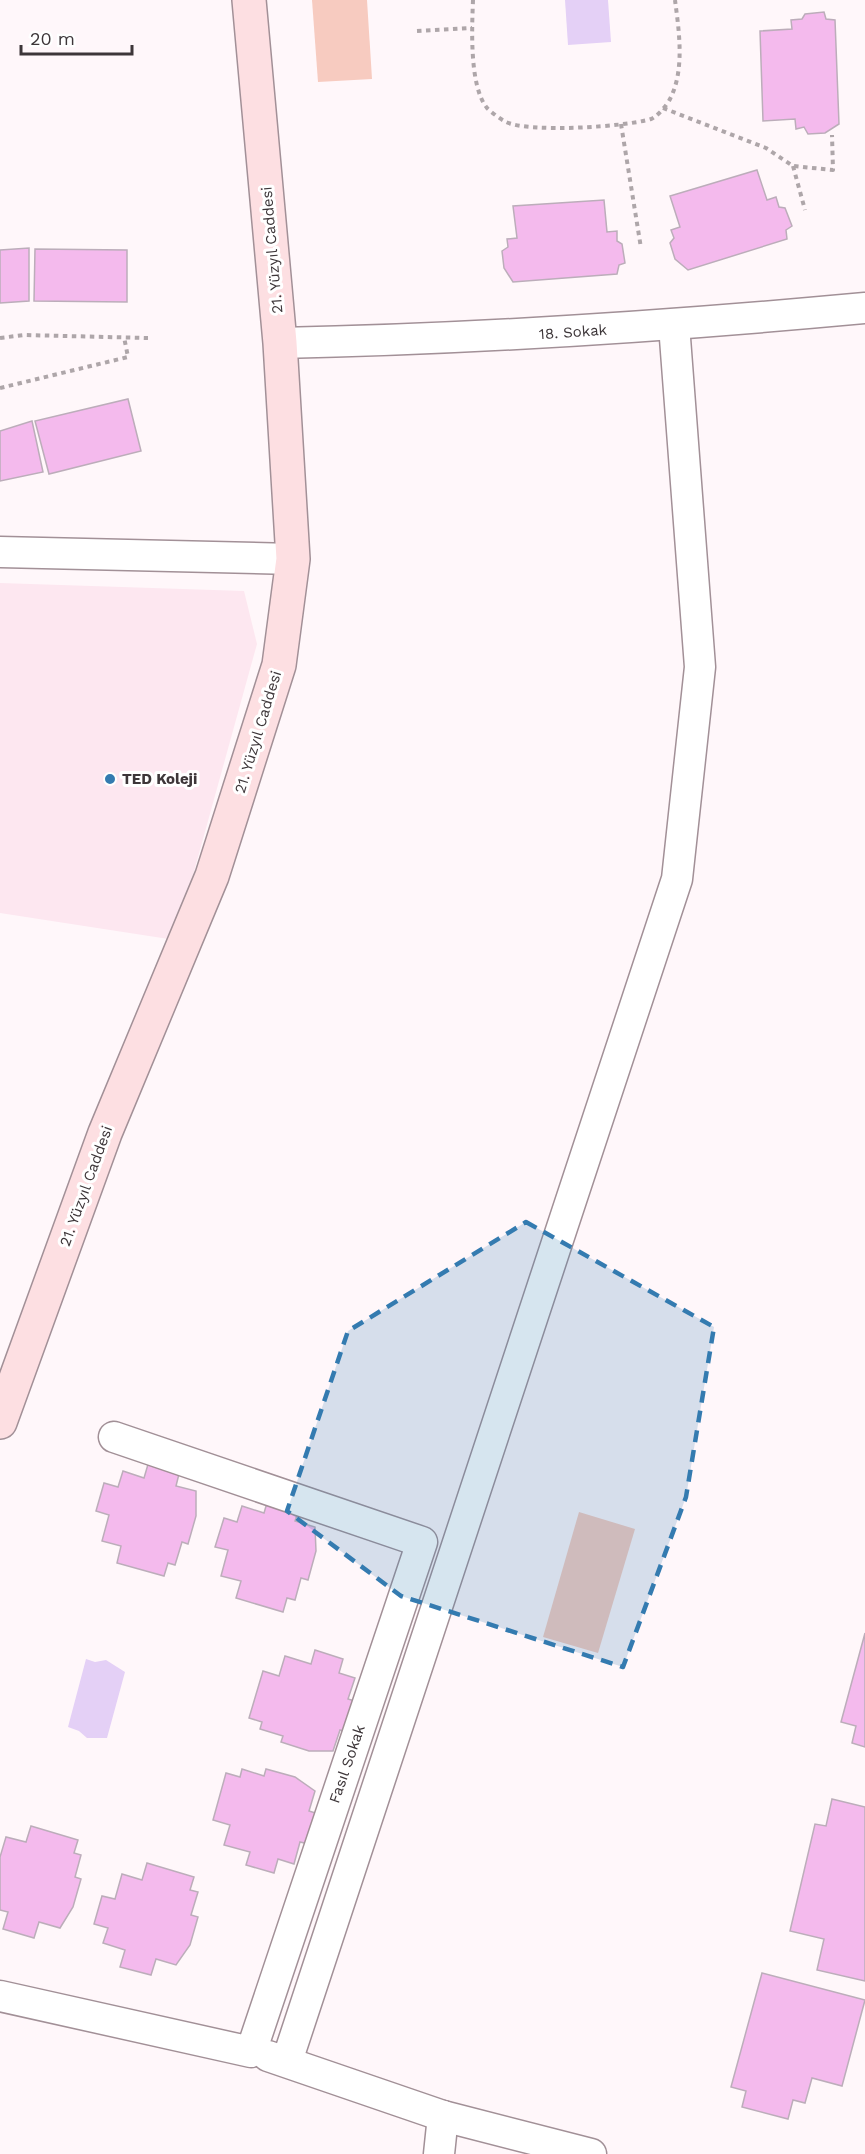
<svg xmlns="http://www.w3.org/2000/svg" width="865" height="2154" font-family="'Work Sans',sans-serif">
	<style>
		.built { fill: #fde7f0 }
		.green { fill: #f7cbc0 }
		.water { fill: #e4d0f6 }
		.building { fill: #f4baed; stroke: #bcadba; stroke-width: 1.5 }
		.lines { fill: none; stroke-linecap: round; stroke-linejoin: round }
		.street-casing { stroke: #a29097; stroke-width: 33 }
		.secondary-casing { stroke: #a29097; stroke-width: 36 }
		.path { stroke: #aea6a9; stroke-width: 4; stroke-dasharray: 4.5 4.5; stroke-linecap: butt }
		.street { stroke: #fff; stroke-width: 30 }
		.secondary { stroke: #fddfe2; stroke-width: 33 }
		.marked { fill: #347bb0; fill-opacity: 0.2; stroke: #347bb0; stroke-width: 4.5; stroke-dasharray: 12 8; stroke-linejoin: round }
		.poi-dot { fill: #347bb0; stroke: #fff; stroke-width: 2 }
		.labels { text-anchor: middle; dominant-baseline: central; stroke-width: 6; stroke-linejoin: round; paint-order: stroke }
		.street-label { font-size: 15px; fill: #3d3639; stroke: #fff }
		.poi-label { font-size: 15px; font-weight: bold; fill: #3d3639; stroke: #fff; text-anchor: start }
	</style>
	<rect width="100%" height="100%" fill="#fff7fa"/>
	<!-- built -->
	<polygon class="built" points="0,583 244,591 257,644 175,940 0,913"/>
	<!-- green -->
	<g class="green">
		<polygon points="312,0 367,0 372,79 318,82"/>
		<polygon points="579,1512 635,1529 598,1653 543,1637"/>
	</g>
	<!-- water -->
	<g class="water">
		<polygon points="565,0 608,0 611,42 568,45"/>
		<polygon points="86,1659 95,1662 106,1660 125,1672 107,1738 87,1738 79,1731 68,1727"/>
	</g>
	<!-- building -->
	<g class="building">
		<polygon points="824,12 826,19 835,20 839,124 825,133 808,134 804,127 796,129 795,119 763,121 760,31 792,29 791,20 802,19 805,14"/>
		<polygon points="757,170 767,200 776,197 779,207 785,208 792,226 786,230 787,239 688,270 675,259 670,243 674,238 671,230 680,227 670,196"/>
		<polygon points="604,200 607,232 617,231 617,241 622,244 625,263 619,265 617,274 513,282 504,268 502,251 508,247 507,239 517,238 513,206"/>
		<polygon points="29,248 29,301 0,303 0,250"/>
		<polygon points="35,249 127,250 127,302 34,301"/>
		<polygon points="128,399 141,451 49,474 35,421"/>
		<polygon points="32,421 43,472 0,481 0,431"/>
		<polygon points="149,1461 180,1470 176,1486 196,1491 196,1516 188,1544 182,1542 175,1565 168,1563 164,1576 117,1563 121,1546 102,1541 109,1515 96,1511 104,1483 118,1487 123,1471 144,1478"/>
		<polygon points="269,1496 300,1506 295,1521 315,1527 316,1551 308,1580 301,1578 295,1600 287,1598 283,1612 236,1598 241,1581 221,1576 228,1550 215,1547 224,1518 237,1522 242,1506 264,1513"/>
		<polygon points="865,1633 865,1747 852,1743 856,1726 841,1722"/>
		<polygon points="315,1650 343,1659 339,1673 355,1678 348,1699 365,1704 355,1735 340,1730 333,1751 309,1751 281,1742 283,1736 260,1729 262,1722 249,1718 263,1671 279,1676 285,1656 311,1664"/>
		<polygon points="242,1769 264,1776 266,1769 295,1777 315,1791 309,1811 325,1816 317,1846 300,1842 294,1864 278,1859 274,1873 246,1865 250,1852 224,1845 230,1825 213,1820 226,1773 240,1777"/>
		<polygon points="832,1799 865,1807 865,1981 817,1970 824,1939 790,1931 815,1824 826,1826"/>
		<polygon points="31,1826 78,1840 74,1853 81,1855 75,1877 81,1879 73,1907 60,1928 39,1922 34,1938 3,1929 8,1912 0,1910 0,1857 6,1837 26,1842"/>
		<polygon points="147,1863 194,1877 190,1890 198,1892 191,1915 198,1917 190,1945 176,1965 156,1959 151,1975 120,1967 125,1950 103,1943 108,1928 94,1924 102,1896 115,1899 122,1874 142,1880"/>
		<polygon points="762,1973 865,2000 842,2086 812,2078 805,2103 793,2100 788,2119 742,2107 746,2091 731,2087"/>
	</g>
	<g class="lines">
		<!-- street casing -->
		<g class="street-casing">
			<g id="street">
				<path d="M280,343c196,-4 390,-17 585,-35"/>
				<polyline points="0,552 293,559"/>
				<polyline points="0,1996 251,2052 422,1542 114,1437"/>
				<polyline points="268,2056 443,2116 591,2154"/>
				<polyline points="287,2061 677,879 700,667 674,325"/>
				<polyline points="439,2154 443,2116"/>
			</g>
		</g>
		<!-- secondary casing -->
		<g class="secondary-casing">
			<polyline id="secondary" points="0,1422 105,1133 212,876 279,665 293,559 280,343 249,0"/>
		</g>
		<!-- path -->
		<g class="path">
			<path d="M473,0c-1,27 -4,86 14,108 4,4 13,11 19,14 23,11 119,5 145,-3 6,-2 16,-14 19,-20 15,-29 9,-68 5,-99"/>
			<polyline points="417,31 472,28"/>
			<polyline points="663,108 766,148 793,166 833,170 832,135"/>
			<polyline points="621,124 641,248"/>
			<polyline points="793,166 805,210"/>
			<polyline points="0,338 24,335 148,338"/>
			<polyline points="0,388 128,357 124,337"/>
		</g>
		<!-- street -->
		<use href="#street" class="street"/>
		<!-- secondary -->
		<use href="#secondary" class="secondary"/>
	</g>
	<!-- marked area -->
	<path class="marked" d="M526,1222l188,105 -28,170 -63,170 -222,-71 -114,-85 61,-180z"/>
	<!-- markers -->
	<circle class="poi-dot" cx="110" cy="779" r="6"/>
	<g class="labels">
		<!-- street labels -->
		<g class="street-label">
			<text transform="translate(272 250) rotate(-95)">21. Yüzyıl Caddesi</text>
			<text transform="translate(573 332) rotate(-4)">18. Sokak</text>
			<text transform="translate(258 732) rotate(-73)">21. Yüzyıl Caddesi</text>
			<text transform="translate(86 1186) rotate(-70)">21. Yüzyıl Caddesi</text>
			<text transform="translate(347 1764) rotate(-71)">Fasıl Sokak</text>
		</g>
		<!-- poi labels -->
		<g class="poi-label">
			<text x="122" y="779">TED Koleji</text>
		</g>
	</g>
	<!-- scale -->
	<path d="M21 45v9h111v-9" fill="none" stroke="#3d3639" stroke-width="3"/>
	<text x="30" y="45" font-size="18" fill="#3d3639" stroke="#ffffff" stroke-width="4.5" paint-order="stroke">20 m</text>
</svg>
